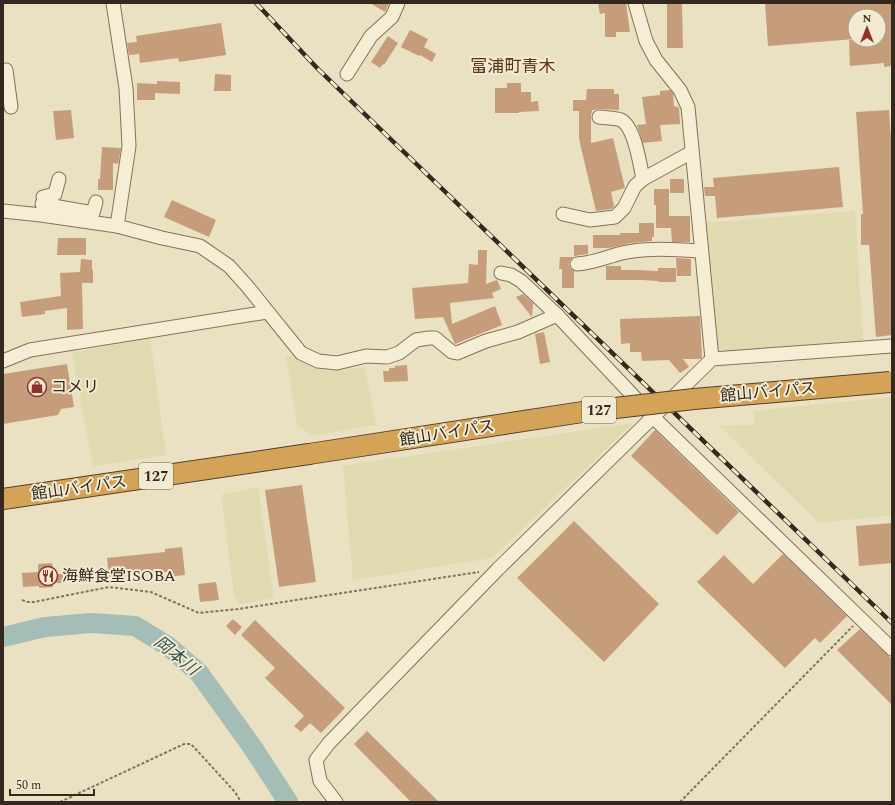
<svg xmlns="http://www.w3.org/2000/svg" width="895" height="805" font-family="Spectral,'Noto Sans JP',serif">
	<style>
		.farmland { fill: #dfdab0 }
		.water { fill: #a4bdb7; stroke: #6c8a84 }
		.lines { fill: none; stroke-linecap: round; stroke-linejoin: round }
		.river { stroke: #a4bdb7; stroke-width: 20 }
		.building { fill: #c69d7b }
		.minor-casing { stroke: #83725b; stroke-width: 15 }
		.highway-casing { stroke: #51402f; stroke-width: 22 }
		.path { stroke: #83725b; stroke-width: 2; stroke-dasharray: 3 2; stroke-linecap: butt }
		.minor { stroke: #f6edd5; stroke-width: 13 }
		.highway { stroke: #d4a358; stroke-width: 20 }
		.rail-casing { stroke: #34291e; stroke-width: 4.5 }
		.rail { stroke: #f2ead1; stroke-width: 3; stroke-dasharray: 9; stroke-linecap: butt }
		.highway-bridge-casing { stroke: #51402f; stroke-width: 22; stroke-linecap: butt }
		.highway-bridge { stroke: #d4a358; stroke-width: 20 }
		.labels { text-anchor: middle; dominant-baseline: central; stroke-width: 4; stroke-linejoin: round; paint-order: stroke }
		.shield { fill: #f2ead1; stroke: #6d6354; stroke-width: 1 }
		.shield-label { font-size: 15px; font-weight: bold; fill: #34291e }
		.poi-label { font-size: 16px; fill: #34291e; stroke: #f2ead1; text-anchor: start }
		.street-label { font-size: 16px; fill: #34291e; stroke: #f2ead1 }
		.neighbourhood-label { font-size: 17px; fill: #5d3020; stroke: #f2ead1 }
		.water-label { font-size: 17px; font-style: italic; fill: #2e5252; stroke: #f2ead1 }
	</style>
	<rect width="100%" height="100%" fill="#eae0c2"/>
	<!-- farmland -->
	<g class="farmland">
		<polygon points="855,211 863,340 728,354 718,346 706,223"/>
		<polygon points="150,338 166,455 93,466 72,353"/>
		<polygon points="286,356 295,356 325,371 365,367 376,425 311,436 297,424"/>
		<polygon points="892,397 892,515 819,523 720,426 754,425 754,411"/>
		<polygon points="633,423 492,558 353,580 343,466"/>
		<polygon points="258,487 274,598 239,604 234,595 221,495"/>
	</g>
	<!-- water -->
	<polygon class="water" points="41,627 28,634 3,639 3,631"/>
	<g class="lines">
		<!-- river -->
		<polyline class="river" points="3,637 45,627 91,623 135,626 168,646 199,673 253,748 288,802"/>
	</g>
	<!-- building -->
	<g class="building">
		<polygon points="370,3 389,3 385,12"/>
		<polygon points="598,3 626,3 630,32 616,32 616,37 605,37 605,13 600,14"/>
		<polygon points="667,3 682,3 683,48 667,48"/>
		<polygon points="765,3 892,3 892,66 884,67 884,63 850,66 849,40 879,40 879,16 855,16 855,39 768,46"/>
		<polygon points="221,23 226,55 179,62 178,58 140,63 139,54 129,55 127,43 137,42 136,36"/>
		<polygon points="410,30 428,39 424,47 436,54 432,62 420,55 419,56 401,47"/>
		<polygon points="388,36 398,43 384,65 383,64 380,68 371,62"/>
		<polygon points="215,74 231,75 231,91 214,91"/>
		<polygon points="157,81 180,82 180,94 155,93 155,100 137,100 137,83 157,84"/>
		<polygon points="507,83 521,83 521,92 531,92 531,102 538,101 539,111 519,112 519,113 495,113 495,88 507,88"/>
		<polygon points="587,89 614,89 614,94 619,94 619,110 600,109 592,110 591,116 591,143 613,138 625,188 611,192 614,207 611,209 596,211 579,139 579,111 573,111 573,100 586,100"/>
		<polygon points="670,90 673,93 674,106 679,107 680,124 660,125 662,141 643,143 637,125 646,124 642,97 660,95 660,91"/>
		<polygon points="71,110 74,138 56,140 53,111"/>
		<polygon points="889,110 892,151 892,335 876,337 869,245 861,245 861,214 863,214 856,112"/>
		<polygon points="102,147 121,148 118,164 113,163 113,190 98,190 98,179 100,179"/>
		<polygon points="839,167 843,207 717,218 715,196 705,196 704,187 714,187 713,178"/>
		<rect x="670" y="179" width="14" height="14"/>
		<polygon points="654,189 669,189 669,216 690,216 690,242 672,242 671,228 656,228 656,205 654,205"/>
		<polygon points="172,200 216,220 209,237 164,217"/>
		<polygon points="639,223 654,223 654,237 652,237 652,241 631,243 609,248 593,248 593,235 620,235 620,233 639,233"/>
		<polygon points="58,238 86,238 86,255 57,255"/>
		<polygon points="574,245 588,245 588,254 574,256"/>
		<polygon points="478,250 487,250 486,284 497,280 501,289 492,293 494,298 450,303 452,324 495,306 502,325 455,344 443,317 415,319 412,288 468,283 469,264 478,265"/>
		<polygon points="560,257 573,257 570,260 569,264 570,268 574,271 574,288 562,288 562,269 559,269"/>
		<polygon points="676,258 691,259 691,276 677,276"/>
		<polygon points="81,259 92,260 92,270 93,270 93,283 82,283 83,329 67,330 67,308 45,311 45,314 22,317 20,302 61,296 60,273 80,272"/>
		<polygon points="606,266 621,266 621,270 636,270 658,271 658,268 676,268 676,282 658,282 658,281 642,280 606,280"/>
		<polygon points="523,294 533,303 532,317 516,297"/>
		<polygon points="700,316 702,357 701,359 683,359 689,367 680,373 669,360 642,361 641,352 630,352 630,343 621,344 620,319"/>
		<polygon points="544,332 550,362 540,364 535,334"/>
		<polygon points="67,364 74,407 61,409 58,415 3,424 3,374"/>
		<polygon points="407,365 408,381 384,382 383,371 389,371 389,368 395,368 395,366"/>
		<polygon points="655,430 739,512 717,535 631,456"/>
		<polygon points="302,485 316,582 279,587 265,490"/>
		<polygon points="574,521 659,604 604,662 517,578"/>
		<polygon points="892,523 892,563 859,566 856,526"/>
		<polygon points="182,547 185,575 168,577 167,572 109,578 107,558 165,552 165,549"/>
		<polygon points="783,554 847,616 820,643 815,638 785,668 697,582 724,555 753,584"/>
		<polygon points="52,563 53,574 63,574 63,583 53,583 53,587 39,588 39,586 23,587 22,573 38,572 38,564"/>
		<polygon points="216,582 219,600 200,602 198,584"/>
		<polygon points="233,619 242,627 235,635 226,626"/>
		<polygon points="255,620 345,708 321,733 310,723 301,732 294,726 304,716 265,678 275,668 241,635"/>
		<polygon points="860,629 892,659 892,705 837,650"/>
		<polygon points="367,731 439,802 411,802 354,744"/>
	</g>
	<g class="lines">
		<!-- minor casing -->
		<g class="minor-casing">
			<g id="minor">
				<polyline points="113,3 126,88 129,146 117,226"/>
				<polyline points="635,3 646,41 656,60 680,90 688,107 712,359"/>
				<polyline points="6,70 11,107"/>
				<polyline points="347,74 371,36 392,17 398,3"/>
				<path d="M599,117c7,1 17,1 22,3 14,7 19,45 22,59"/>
				<polyline points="43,197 55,194 59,179"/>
				<polyline points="42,204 93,213 96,202"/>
				<polyline points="3,211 41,215 117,226 162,238 200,246 229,266 247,286 301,353 318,361 337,363 366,356 387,357 399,353 416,340 429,338 435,338 452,352 457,353 486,341 518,332 557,315"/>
				<polyline points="563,214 590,220 615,217 624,208 635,186 643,179 692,152"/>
				<path d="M577,264c17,-1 29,-7 45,-11 25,-6 53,-3 79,-2"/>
				<polyline points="501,273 511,275 521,281 557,315 653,417 892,649"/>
				<polyline points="3,361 30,350 267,312"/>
				<polyline points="336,802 320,781 316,760 329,743 498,569 712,359 892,346"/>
			</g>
		</g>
		<!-- highway casing -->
		<g class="highway-casing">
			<polyline id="highway" points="3,499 309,454"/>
		</g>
		<!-- path -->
		<g class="path">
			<polyline points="22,600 28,602 34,602 109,587 151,592 199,613 238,609 479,572"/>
			<polyline points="60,802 184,744 191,744 235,792 241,802"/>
			<polyline points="680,802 853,626"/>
		</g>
		<!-- minor -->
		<use href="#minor" class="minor"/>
		<!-- highway -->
		<use href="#highway" class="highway"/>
		<!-- rail casing -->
		<g class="rail-casing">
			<polyline id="rail" points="256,3 318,69 892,623"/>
		</g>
		<!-- rail -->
		<use href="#rail" class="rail"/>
		<!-- highway-bridge casing -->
		<g class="highway-bridge-casing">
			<polyline id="highway-bridge" points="309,454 589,411 694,399 890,382"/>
		</g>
		<!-- highway-bridge -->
		<use href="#highway-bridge" class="highway-bridge"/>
	</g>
	<!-- icons -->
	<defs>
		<g id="shop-ring" transform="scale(1)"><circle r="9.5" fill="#f2ead1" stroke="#8d322f" stroke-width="1.5"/><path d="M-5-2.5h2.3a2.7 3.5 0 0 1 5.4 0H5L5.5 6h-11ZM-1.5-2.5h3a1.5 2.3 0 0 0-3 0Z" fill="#8d322f"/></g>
		<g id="restaurant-ring" transform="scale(1)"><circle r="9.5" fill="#f2ead1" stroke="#8d322f" stroke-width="1.5"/><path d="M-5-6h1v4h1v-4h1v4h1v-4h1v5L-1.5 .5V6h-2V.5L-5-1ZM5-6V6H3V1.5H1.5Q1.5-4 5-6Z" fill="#8d322f"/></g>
	</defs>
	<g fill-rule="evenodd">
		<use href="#shop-ring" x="37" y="387"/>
		<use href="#restaurant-ring" x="48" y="576"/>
	</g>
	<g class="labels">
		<!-- shield labels -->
		<g class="shield">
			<rect x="582" y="397" width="34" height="26" rx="3"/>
			<rect x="139" y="463" width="34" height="26" rx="3"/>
		</g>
		<g class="shield-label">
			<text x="599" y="410">127</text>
			<text x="156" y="476">127</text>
		</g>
		<!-- poi labels -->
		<g class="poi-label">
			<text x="51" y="387">コメリ</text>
			<text x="62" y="576">海鮮食堂ISOBA</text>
		</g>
		<!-- street labels -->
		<g class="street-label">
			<text transform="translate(768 392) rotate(-5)">館山バイパス</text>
			<text transform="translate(447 433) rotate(-9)">館山バイパス</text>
			<text transform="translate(79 488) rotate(-8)">館山バイパス</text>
		</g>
		<!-- neighbourhood labels -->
		<g class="neighbourhood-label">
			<text x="513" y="67">富浦町青木</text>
		</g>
		<!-- water labels -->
		<g class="water-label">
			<text transform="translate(176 656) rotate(39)">岡本川</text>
		</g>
	</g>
	<!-- border -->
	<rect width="895" height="805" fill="none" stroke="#34291e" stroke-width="8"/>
	<!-- north arrow -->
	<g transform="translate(867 28)"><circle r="19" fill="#f2ead1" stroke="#a69d89"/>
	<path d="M0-3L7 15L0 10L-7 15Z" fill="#8d322f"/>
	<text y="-6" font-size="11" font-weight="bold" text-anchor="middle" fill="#34291e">N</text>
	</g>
	<!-- scale -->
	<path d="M10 789v6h84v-6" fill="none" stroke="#34291e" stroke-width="2"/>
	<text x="16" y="789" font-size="12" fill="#34291e" stroke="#f2ead1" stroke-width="3" paint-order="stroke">50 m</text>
</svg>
